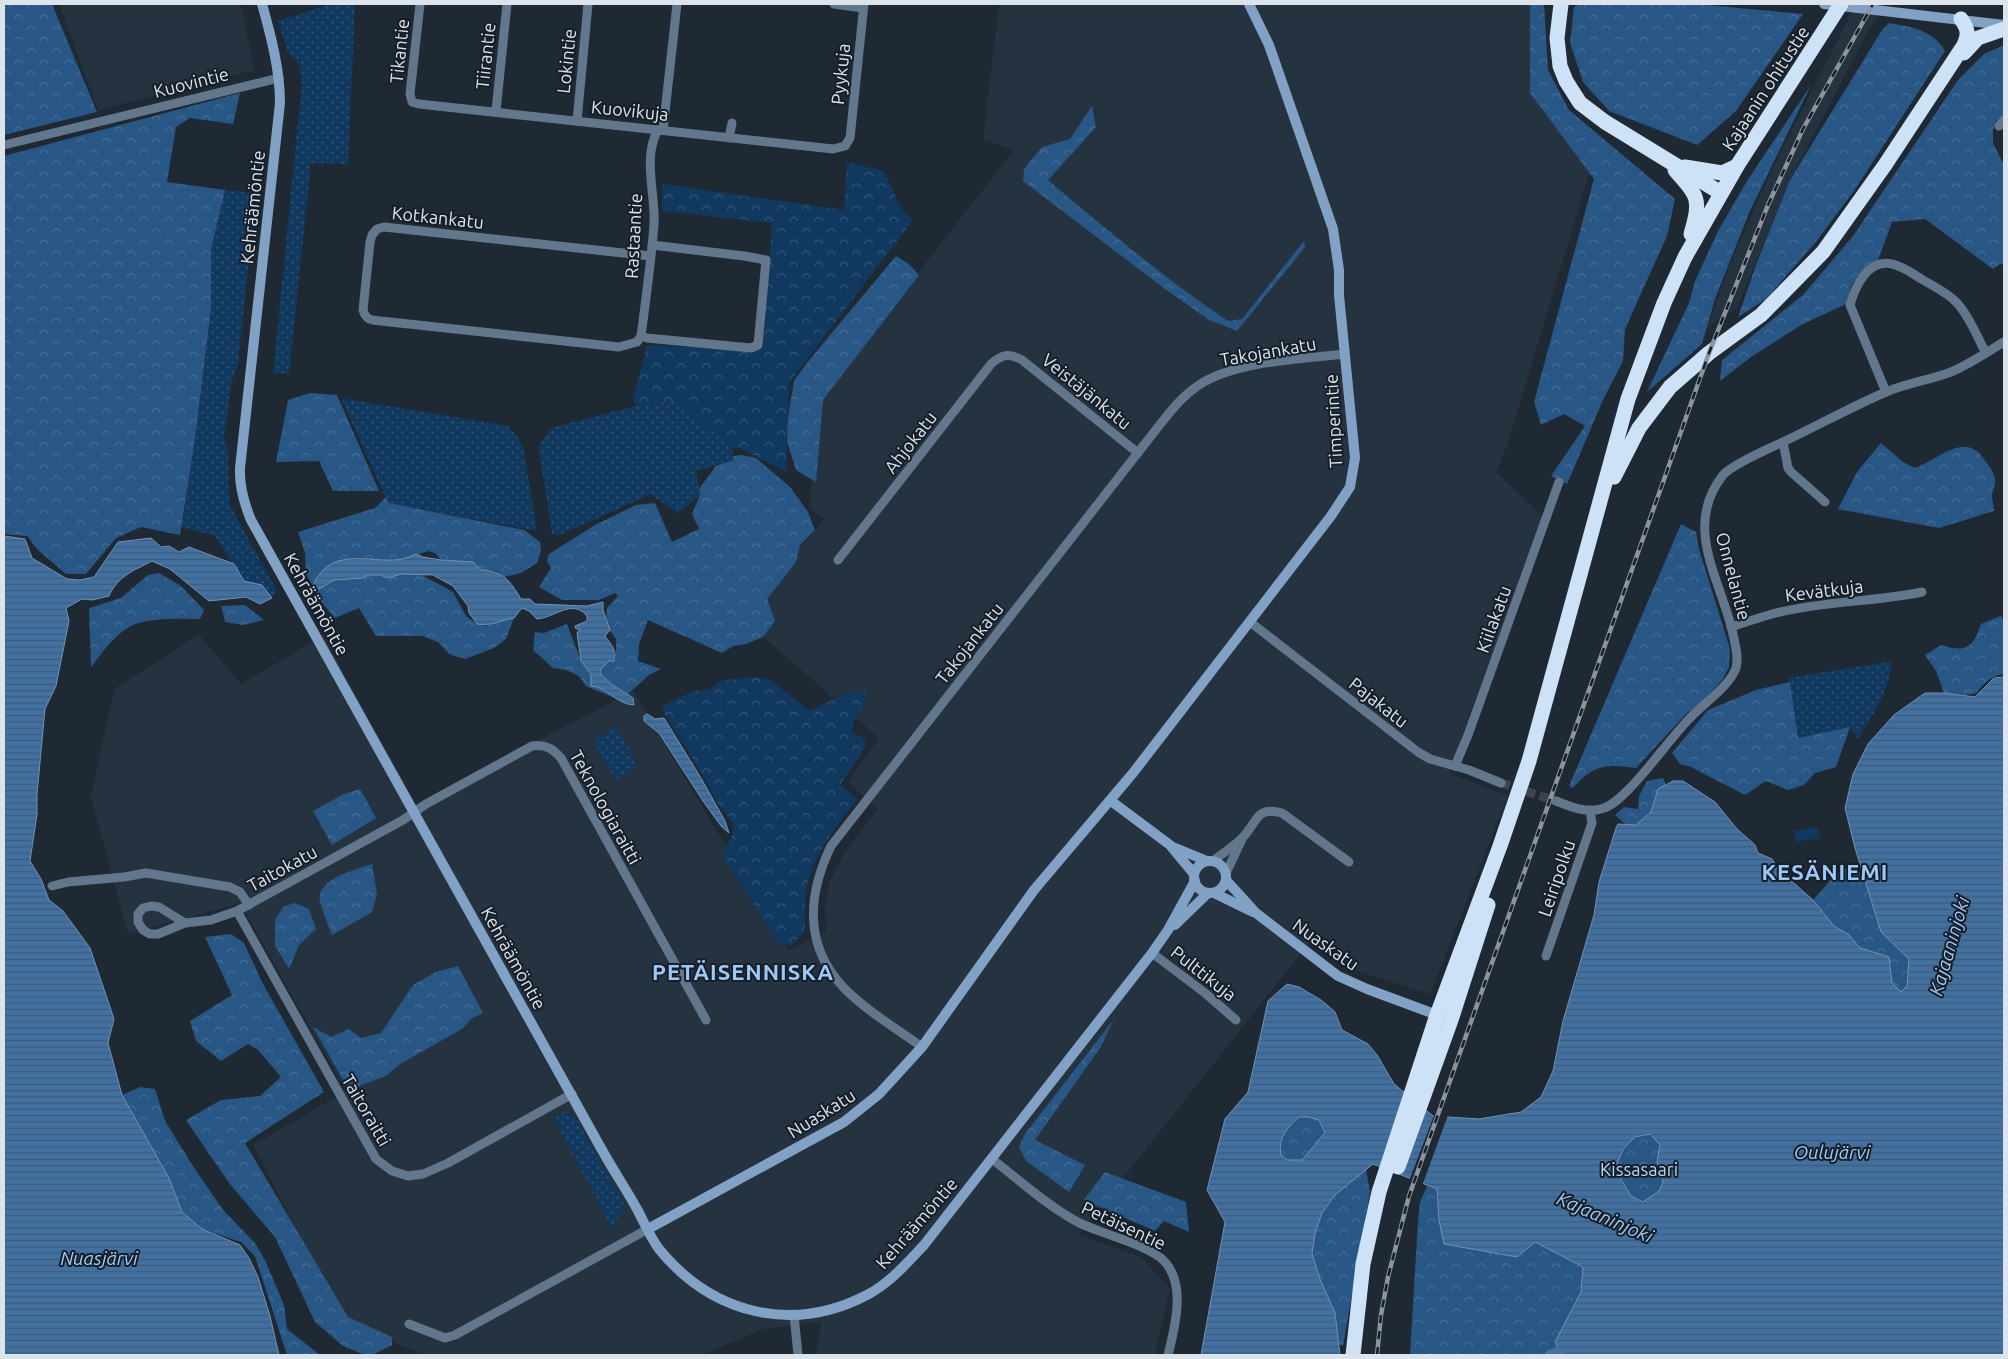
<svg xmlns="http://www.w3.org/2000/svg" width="2008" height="1359" font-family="Ubuntu,sans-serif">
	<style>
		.built { fill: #253341 }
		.grass { fill: url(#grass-dots) }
		.forest { fill: url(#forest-crowns) }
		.park { fill: url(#park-crowns) }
		.pitch { fill: #11395f }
		.water { fill: url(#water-rules); stroke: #7092b7; fill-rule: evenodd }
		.pier { fill: #1f2933 }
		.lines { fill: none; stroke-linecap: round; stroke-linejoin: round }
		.canal { stroke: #4170a1; stroke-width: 9 }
		.street-tunnel { stroke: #3c454e; stroke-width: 9; stroke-dasharray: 9 4.5; stroke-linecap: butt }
		.street { stroke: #62768c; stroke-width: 9 }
		.secondary { stroke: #82a2c5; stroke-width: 10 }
		.highway { stroke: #cde1f7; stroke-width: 15 }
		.rail-casing { stroke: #8d949d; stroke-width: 4.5 }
		.rail { stroke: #161f29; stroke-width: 2.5; stroke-dasharray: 8; stroke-linecap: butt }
		.labels { text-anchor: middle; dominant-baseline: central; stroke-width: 4; stroke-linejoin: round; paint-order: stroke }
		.street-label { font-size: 18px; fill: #dde3ea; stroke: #161f29 }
		.park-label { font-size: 18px; fill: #bbd6f3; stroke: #161f29 }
		.water-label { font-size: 19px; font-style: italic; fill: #a2caf5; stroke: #161f29 }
		.district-label { font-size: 22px; font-weight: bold; letter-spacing: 1px; fill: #9dc8f6; stroke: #161f29 }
	</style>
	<defs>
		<pattern id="grass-dots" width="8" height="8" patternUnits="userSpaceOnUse" patternTransform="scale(1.25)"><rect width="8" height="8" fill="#11395f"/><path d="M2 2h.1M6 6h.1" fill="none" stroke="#335676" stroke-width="1.8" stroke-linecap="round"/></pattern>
		<pattern id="forest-crowns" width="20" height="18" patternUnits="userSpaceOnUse" patternTransform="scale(1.25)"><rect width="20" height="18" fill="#285685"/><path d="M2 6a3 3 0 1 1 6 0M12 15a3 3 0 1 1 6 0" fill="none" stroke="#476e96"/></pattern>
		<pattern id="park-crowns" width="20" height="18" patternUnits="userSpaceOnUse" patternTransform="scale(1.25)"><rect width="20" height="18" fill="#11395f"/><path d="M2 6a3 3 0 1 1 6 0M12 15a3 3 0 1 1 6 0" fill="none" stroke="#335676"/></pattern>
		<pattern id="water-rules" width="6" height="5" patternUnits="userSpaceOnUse" patternTransform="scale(1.25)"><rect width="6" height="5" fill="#4170a1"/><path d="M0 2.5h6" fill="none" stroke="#425a74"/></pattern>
	</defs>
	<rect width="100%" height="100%" fill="#1f2933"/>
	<!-- built -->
	<g class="built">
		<polygon points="59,4 241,4 254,70 98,110"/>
		<polygon points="999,4 1539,4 1538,105 1590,171 1507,446 1496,472 1542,516 1449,773 1508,796 1430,994 1354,970 1309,943 1078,1235 1141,1257 1170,1288 1155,1355 816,1355 821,1322 763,1329 702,1355 424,1355 344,1321 253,1145 346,1091 240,903 128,934 91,797 114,689 199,635 241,684 323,636 416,804 633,691 788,950 826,932 825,906 829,883 845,852 878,809 848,782 879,738 742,618 824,519 809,507 821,397 1014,150 983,139"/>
		<polygon points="1856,4 1885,4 1867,33 1790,180 1737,308 1707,328 1730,264 1771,171"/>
	</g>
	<!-- grass -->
	<g class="grass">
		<path d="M330,4h25l-7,160 -37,-1 -22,211 -16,-1 29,-290c-1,-14 -2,-22 -14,-30l-10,-32z"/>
		<path d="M225,190l31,3 -18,171 -6,17 -8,57c9,20 1,46 7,69l46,84 -5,7 -10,-13 -18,-4 -29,-45 -33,-9 13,-88 16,-130v-59z"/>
		<polygon points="341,398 508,426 519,439 524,450 537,531 388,503"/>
		<path d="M676,401l56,47 1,12 -37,11 4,24 -22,19 -27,-20 -91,41 -8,-1 -13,-84c2,-11 7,-16 15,-23l82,-21z"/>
		<path d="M1892,661c-3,31 -19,53 -34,78l-8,-12 -52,11 -9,-60z"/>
		<polygon points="617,727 638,766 615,779 593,740"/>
		<polygon points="564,1112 576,1119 626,1208 619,1214 611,1232 608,1222 554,1118"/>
	</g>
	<!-- forest -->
	<g class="forest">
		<polygon points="4,4 52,4 97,112 4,135"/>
		<polygon points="1530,4 1544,4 1548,70 1569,110 1675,199 1667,236 1625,329 1623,361 1603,400 1567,484 1551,476 1585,426 1564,414 1541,425 1534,402 1594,179 1530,93"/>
		<polygon points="1580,4 1695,4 1803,14 1736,111 1697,145 1609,111 1583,82 1570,43 1574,7"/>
		<path d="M1889,23c23,4 44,7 56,28l-91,140 -39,52 -49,56 -28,18 18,-52 34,-85 92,-150z"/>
		<polygon points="2004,45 2004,116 1996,121 1993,130 1993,143 2004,165 2004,265 2000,264 1993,269 1925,219 1892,222 1878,260 1866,268 1852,284 1846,304 1801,325 1751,357 1720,381 1722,360 1803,295 1853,236 1958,80 1984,54"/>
		<polygon points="1811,85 1749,213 1715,299 1702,344 1647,392 1689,303 1695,281 1718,231 1747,181"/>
		<polygon points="240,93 233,124 190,118 176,127 167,182 225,190 211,250 211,309 195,439 180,535 141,527 116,538 86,574 66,574 38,550 27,536 4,534 4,156"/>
		<path d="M1092,106l4,21 -48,53c58,49 117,99 180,141l14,-2 62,-78 1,6 -68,84 -28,-11 -44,-31 -142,-108 1,-12 18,-22 28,-8z"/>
		<polygon points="896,256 909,264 919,275 823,400 816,482 796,470 785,435 794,381 810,359"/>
		<polygon points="310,393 337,395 379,491 333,491 319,461 276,462 288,400"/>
		<path d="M1881,443l22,19 12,6c25,-9 50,-37 69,-9 4,6 11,14 11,21 1,5 -3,10 -3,15 0,5 2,11 2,16l-55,17 -101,-19 19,-37z"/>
		<path d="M741,455l15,3 34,29 18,25 7,18 -15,15 -4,17 -29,37 8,22 -12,16 -17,7 -13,2 -11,7 -74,-33 -9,24 -1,17 23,8 -12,6 -21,19 -20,-12 -9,-9c2,-8 10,-13 17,-15v-19l-8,-11 -2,-8 1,-12 11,-12 -3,-3 -16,7h-37l-23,-13 12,-19 -4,-7 2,-7 46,-29 41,-20 19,-2 17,39 27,-13 -7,-15 8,-19 -1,-6 17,-23 17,-6v-4z"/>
		<polygon points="386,497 389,503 524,530 540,542 541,551 537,563 521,573 504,577 496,571 481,570 473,562 441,560 435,553 428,551 405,559 395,560 343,559 319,589 334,580 362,578 367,575 380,575 388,578 401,574 420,574 453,592 466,616 477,624 487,626 496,621 514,618 506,639 494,648 465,659 449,654 438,642 422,636 376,636 359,608 335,618 323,604 306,574 305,553 298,532 375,508"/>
		<path d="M1681,524l15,8 3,17 31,100 -1,18 -6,12 -17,19 -20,16 -50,54c-30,-4 -42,-4 -63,20l-4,-2z"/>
		<path d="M159,573l22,13 23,24 -4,9c-19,0 -51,-2 -69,7 -17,9 -28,26 -40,41l-2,-59 32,-10 27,-23z"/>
		<polygon points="245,605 264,620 243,625 225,622 221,606"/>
		<path d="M2001,616l3,5v53c-11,1 -21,9 -27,19l-12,2 -21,-2 -8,-22 -11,-16 16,-10c25,8 32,3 40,-21z"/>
		<polygon points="567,624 581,661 591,674 597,686 617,699 586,686 579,676 566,670 553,668 533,650 535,632 544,633"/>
		<polygon points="1790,682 1798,738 1850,727 1836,767 1815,773 1804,785 1788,790 1766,781 1745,795 1691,767 1680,764 1672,753 1708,710 1756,690"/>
		<polygon points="1663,778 1666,785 1658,789 1651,812 1636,825 1625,824 1615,815 1624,807 1638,809 1639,796 1647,781"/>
		<polygon points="360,789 376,818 332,845 313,811 344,794"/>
		<path d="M372,864l5,30 -5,18 -40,23c-4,-11 -9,-22 -12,-33 -5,-23 37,-33 52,-38z"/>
		<polygon points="1849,867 1863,874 1881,932 1909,959 1907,986 1901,992 1892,983 1889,957 1860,948 1849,935 1834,926 1813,900 1838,872"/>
		<polygon points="294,903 309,909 316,929 299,945 289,969 275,946 275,920 283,907"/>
		<polygon points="231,934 244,943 263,984 324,1092 245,1143 348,1317 392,1337 392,1345 372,1355 365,1355 343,1346 315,1322 275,1237 229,1183 186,1120 221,1100 260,1096 281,1077 258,1050 248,1044 221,1061 196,1041 190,1021 232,995 205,937"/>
		<polygon points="458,966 483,1013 472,1018 462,1029 400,1064 386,1076 349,1090 313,1027 331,1037 349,1029 361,1038 381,1033 413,985 436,972"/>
		<polygon points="1114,1019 1100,1048 1035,1140 1085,1165 1069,1192 1026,1161 1019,1147 1025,1134"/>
		<polygon points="140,1087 155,1089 165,1121 191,1163 223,1210 255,1243 265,1260 284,1305 287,1329 320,1355 287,1355 255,1256 241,1242 202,1229 182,1212 169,1178 122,1095"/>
		<path d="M1299,1117h9l11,3 6,13 -23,28 -15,-1 -6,-5c-3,-17 5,-26 18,-38z"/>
		<polygon points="1650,1133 1660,1145 1657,1162 1663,1183 1659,1191 1643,1202 1631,1196 1621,1179 1617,1163 1624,1148 1635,1137"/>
		<polygon points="1366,1169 1370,1192 1343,1346 1339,1344 1335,1313 1320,1279 1312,1254 1315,1233 1322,1213 1335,1195"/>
		<polygon points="1105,1172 1186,1202 1189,1232 1164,1221 1155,1231 1084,1200"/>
		<polygon points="1427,1186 1437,1189 1439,1220 1535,1242 1583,1267 1581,1292 1556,1342 1559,1351 1549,1355 1410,1355 1418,1221 1420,1202"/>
	</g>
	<!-- park -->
	<g class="park">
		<polygon points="847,162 884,171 902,210 913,220 789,383 786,472 740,448 732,448 676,401 636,406 633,400 647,345 763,350 772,223 662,211 662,184 844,210"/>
		<path d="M751,677l19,3 40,31c17,-9 34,-17 53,-22l4,7c-5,13 -15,22 -15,36l13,7v9l-25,37 17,14c-17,24 -37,46 -46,74 -7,18 -6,39 -6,58l-13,14 -14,-2 -55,-87 1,-7 8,-12 1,-14 -17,-22 -12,-24 -42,-67 2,-5 30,-14 17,-2 10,-8z"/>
	</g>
	<!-- pitch -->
	<polygon class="pitch" points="1818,827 1820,838 1796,842 1794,831"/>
	<!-- water -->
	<g class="water">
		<path d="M4,536l21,3 7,19 35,21 13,1 14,-3 24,-35 33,-4 10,9 8,-1 10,6 10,-5 45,17 10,17 18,4 10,13 -12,6 -14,-7 -37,4 -39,-32 -18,-8c-19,10 -34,15 -43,35l-17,4 -10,-1 -16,9 3,13 -13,65 -11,23 -8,85v20l-7,47 11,18 8,21 14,11 27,37 24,71 -6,24 14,52 47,83 13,34 20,17 38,16 9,13 9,19 12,39 9,39h-275z"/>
		<path d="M416,554l7,3 18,3 32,2 8,8c23,1 29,11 40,29h9l5,5 52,2 16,-4v8l7,20 -5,6c6,9 14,16 8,26l-3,-2 -9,9 -1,4 8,9 25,16 1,7c-18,-1 -27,-18 -43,-19v-12l-10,-13 -4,-28 3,-4h-4l-1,-3 12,-5v-5c-15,-18 -33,2 -50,3l-8,-8 -7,-3 -8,10c-13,2 -25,9 -37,6l-8,-11 -1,-7 -15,-20 -20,-11 -32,-1 -13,4 -8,-3h-12l-5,3 -29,2 -15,9 -5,-1c0,-7 2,-9 6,-14 16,-23 49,-13 74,-14 8,0 15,-3 22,-6z"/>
		<path d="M2004,677v678h-443l-6,-13 26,-50 2,-25 -48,-25 -18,15 -73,-13 -5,-24 -2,-31 -64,-25 -38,31 -13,18 -7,20 -3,21 8,25 15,34 5,42h-139l24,-133 -18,-32 18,-71 23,-27 20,-91 19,-17 12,3 22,13 14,12 7,18 26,14 9,11 17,29 39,32 46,3 42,-7 20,-15 12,-26 10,-50 31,-106 5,-33 17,-54 2,-4 18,1 15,-13 7,-23 15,-8h10l32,21 22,27 18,16 3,8 14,6 8,12 33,29 21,26 15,9 11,13 29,9 3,26 9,9 6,-6 2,-27 -28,-27 -26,-84 -10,-40 8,-34 15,-30 26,-29 31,-22h19l31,4 19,-19zM1299,1117h9l11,3 6,13 -23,27h-15l-6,-5c-3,-17 5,-26 18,-38zM1650,1134l10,11 -3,17 6,20 -4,9 -16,11 -12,-6 -10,-17 -4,-16 7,-15 11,-11z"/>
		<polygon points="647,714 655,719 664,718 701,778 725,821 729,833 721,826 703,801 659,733 644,721 644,716"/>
	</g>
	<!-- pier -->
	<polygon class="pier" points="1435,1113 1448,1115 1422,1186 1409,1181"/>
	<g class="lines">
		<!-- canal -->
		<polyline class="canal" points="1549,1355 1559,1351 1561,1355"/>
		<!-- street-tunnel -->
		<polyline class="street-tunnel" points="1501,783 1556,801"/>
		<!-- street -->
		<g class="street">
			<polyline points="420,4 410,94 412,102 419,104 833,149 845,146 850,138 864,4"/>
			<polyline points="834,4 863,8"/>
			<polyline points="496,111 507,4"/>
			<polyline points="577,121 588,4"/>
			<polyline points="1999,126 2004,120"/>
			<polyline points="663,130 677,4"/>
			<polyline points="729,138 732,123"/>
			<polyline points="4,145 279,78"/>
			<path d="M651,256l-267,-29 -7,2 -5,6 -2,7 -7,68c3,10 8,10 18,11l238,26 18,-5 4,-6c5,-37 10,-74 13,-111 2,-30 -12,-68 4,-95"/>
			<polyline points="641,336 647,338 751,348 758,345 766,260 744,256 652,245"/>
			<path d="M1886,392l-36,-87c5,-18 18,-47 42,-41 11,2 21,10 31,16 12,7 25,13 34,23 13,14 20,34 29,50"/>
			<polyline points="1783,442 1788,468 1791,472 1825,502"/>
			<path d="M838,560l153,-196c11,-10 18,-11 31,-4l116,93"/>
			<polyline points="1250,622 1418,752 1430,759 1469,770 1501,783"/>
			<path d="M1731,627c15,-5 30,-10 45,-14 47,-12 98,-11 146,-21"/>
			<polyline points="1455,766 1468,735 1559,482"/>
			<path d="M1556,801c15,6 31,13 48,7 9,-3 17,-11 24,-18 22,-22 40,-49 62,-72 14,-15 39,-31 46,-50 3,-11 -1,-24 -3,-34 -12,-54 -51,-107 -10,-159 10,-11 45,-26 60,-33 34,-16 68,-35 103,-50 21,-9 44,-12 65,-20 19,-8 36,-20 53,-30"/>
			<path d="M1213,861c10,-8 22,-15 31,-25 14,-16 13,-30 38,-23l67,49"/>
			<polyline points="1226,873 1242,839"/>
			<polyline points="52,886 68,882 124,877 146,873 230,887 240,892 249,905"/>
			<polyline points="237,911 376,1159 392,1171 408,1176 423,1174 448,1163 572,1094"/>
			<path d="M185,923l-26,-16 -8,-1 -8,2 -5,6v8l5,8 7,4h8l27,-11 26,-3 26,-9 166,-91 23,-16 106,-58c14,-2 21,3 29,12l145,262"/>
			<polyline points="1152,953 1205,993 1236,1020"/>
			<polyline points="1546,956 1592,823 1590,810"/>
			<path d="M922,1047c-26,-19 -54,-35 -77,-58 -41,-42 -38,-93 -14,-143l327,-419c13,-16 24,-31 41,-42 36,-24 103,-26 146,-31"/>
			<path d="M992,1159c26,20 53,45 82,61 12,7 26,11 39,16 14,5 29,10 42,18 34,20 21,70 13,101"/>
			<polyline points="794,1315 798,1355"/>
			<polyline points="409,1324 445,1338 455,1335 648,1229"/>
		</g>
		<!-- secondary -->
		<g class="secondary">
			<path d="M262,4c9,32 18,66 18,99l-40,365c-1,19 4,35 11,52l351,630c11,20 24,39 35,59 7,13 13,28 22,40 53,65 133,85 208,46 23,-12 40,-32 57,-50l228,-292 16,-23 27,-49"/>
			<polyline points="1824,4 2004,25"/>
			<polyline points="1111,801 1170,845 1194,874"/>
			<polyline points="1173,847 1207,861"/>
			<circle cx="1210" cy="877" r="16"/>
			<polyline points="1226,880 1256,913 1338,976 1367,989 1437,1015"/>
			<polyline points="1214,893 1253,912"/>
			<polyline points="1175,925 1208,893"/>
			<polyline points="648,1229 844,1122 879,1094 922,1047 1034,890 1133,773 1331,516 1350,487 1355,458 1339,295 1339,270 1333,229 1269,45 1249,4"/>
		</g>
		<!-- highway -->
		<g class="highway">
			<polyline points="1561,4 1557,38 1560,66 1566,81 1580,103 1605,122 1721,193"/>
			<polyline points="1964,53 1978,38 2004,29"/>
			<polyline points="1685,167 1722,173 1737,166"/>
			<path d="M1675,170c24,27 26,29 16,64"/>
			<path d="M1614,477l25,-49 31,-41 39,-34 52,-38 62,-63 62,-87 79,-120c5,-11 4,-16 -3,-26"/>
			<polyline points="1398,1167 1451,1020 1488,905"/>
			<polyline points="1353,1355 1363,1264 1379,1192 1437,1015 1500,846 1529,761 1628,399 1664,303 1685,257 1737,166 1841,4"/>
		</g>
		<!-- rail casing -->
		<g class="rail-casing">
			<polyline id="rail" points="1377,1355 1381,1315 1388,1277 1409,1196 1709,353 1768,205 1803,129 1873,4"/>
		</g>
		<!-- rail -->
		<use href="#rail" class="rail"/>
	</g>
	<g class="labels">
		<!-- street labels -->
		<g class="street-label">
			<text transform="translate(399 51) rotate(-84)">Tikantie</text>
			<text transform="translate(485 56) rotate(-84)">Tiirantie</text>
			<text transform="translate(566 61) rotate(-84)">Lokintie</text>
			<text transform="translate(840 74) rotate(-84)">Pyykuja</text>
			<text transform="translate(191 82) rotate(-14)">Kuovintie</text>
			<text transform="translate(1765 88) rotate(-57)">Kajaanin ohitustie</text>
			<text transform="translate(630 110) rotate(6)">Kuovikuja</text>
			<text transform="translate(252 207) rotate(-84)">Kehräämöntie</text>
			<text transform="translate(438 217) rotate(6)">Kotkankatu</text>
			<text transform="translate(633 236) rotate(-87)">Rastaantie</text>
			<text transform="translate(1268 351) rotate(-10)">Takojankatu</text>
			<text transform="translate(1087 391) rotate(39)">Veistäjänkatu</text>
			<text transform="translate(1333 421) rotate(-93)">Timperintie</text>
			<text transform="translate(910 442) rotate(-52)">Ahjokatu</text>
			<text transform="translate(1734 576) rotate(75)">Onnelantie</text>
			<text transform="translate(1824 590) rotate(-7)">Kevätkuja</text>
			<text transform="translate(317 604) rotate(61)">Kehräämöntie</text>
			<text transform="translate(1493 619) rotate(-70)">Kiilakatu</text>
			<text transform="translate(969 643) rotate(-52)">Takojankatu</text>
			<text transform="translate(1379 702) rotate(38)">Pajakatu</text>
			<text transform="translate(606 807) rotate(61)">Teknologiaraitti</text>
			<text transform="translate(282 868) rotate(-29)">Taitokatu</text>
			<text transform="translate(1556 878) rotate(-71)">Leiripolku</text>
			<text transform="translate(1326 944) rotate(35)">Nuaskatu</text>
			<text transform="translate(514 958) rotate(61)">Kehräämöntie</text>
			<text transform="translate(1204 973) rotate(38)">Pulttikuja</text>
			<text transform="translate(367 1110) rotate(60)">Taitoraitti</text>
			<text transform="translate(821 1113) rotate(-32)">Nuaskatu</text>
			<text transform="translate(916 1223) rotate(-49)">Kehräämöntie</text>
			<text transform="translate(1124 1225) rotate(25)">Petäisentie</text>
		</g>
		<!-- park labels -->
		<g class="park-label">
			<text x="1639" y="1169">Kissasaari</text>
		</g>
		<!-- water labels -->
		<g class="water-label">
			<text transform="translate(1949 946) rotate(-74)">Kajaaninjoki</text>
			<text x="1832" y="1152">Oulujärvi</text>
			<text transform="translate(1605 1217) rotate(23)">Kajaaninjoki</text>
			<text x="99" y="1258">Nuasjärvi</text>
		</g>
		<!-- district labels -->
		<g class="district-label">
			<text x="1825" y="871">KESÄNIEMI</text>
			<text x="743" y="971">PETÄISENNISKA</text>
		</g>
	</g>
	<!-- border -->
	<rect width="2008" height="1359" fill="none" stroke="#dde3ea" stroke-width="10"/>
</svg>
